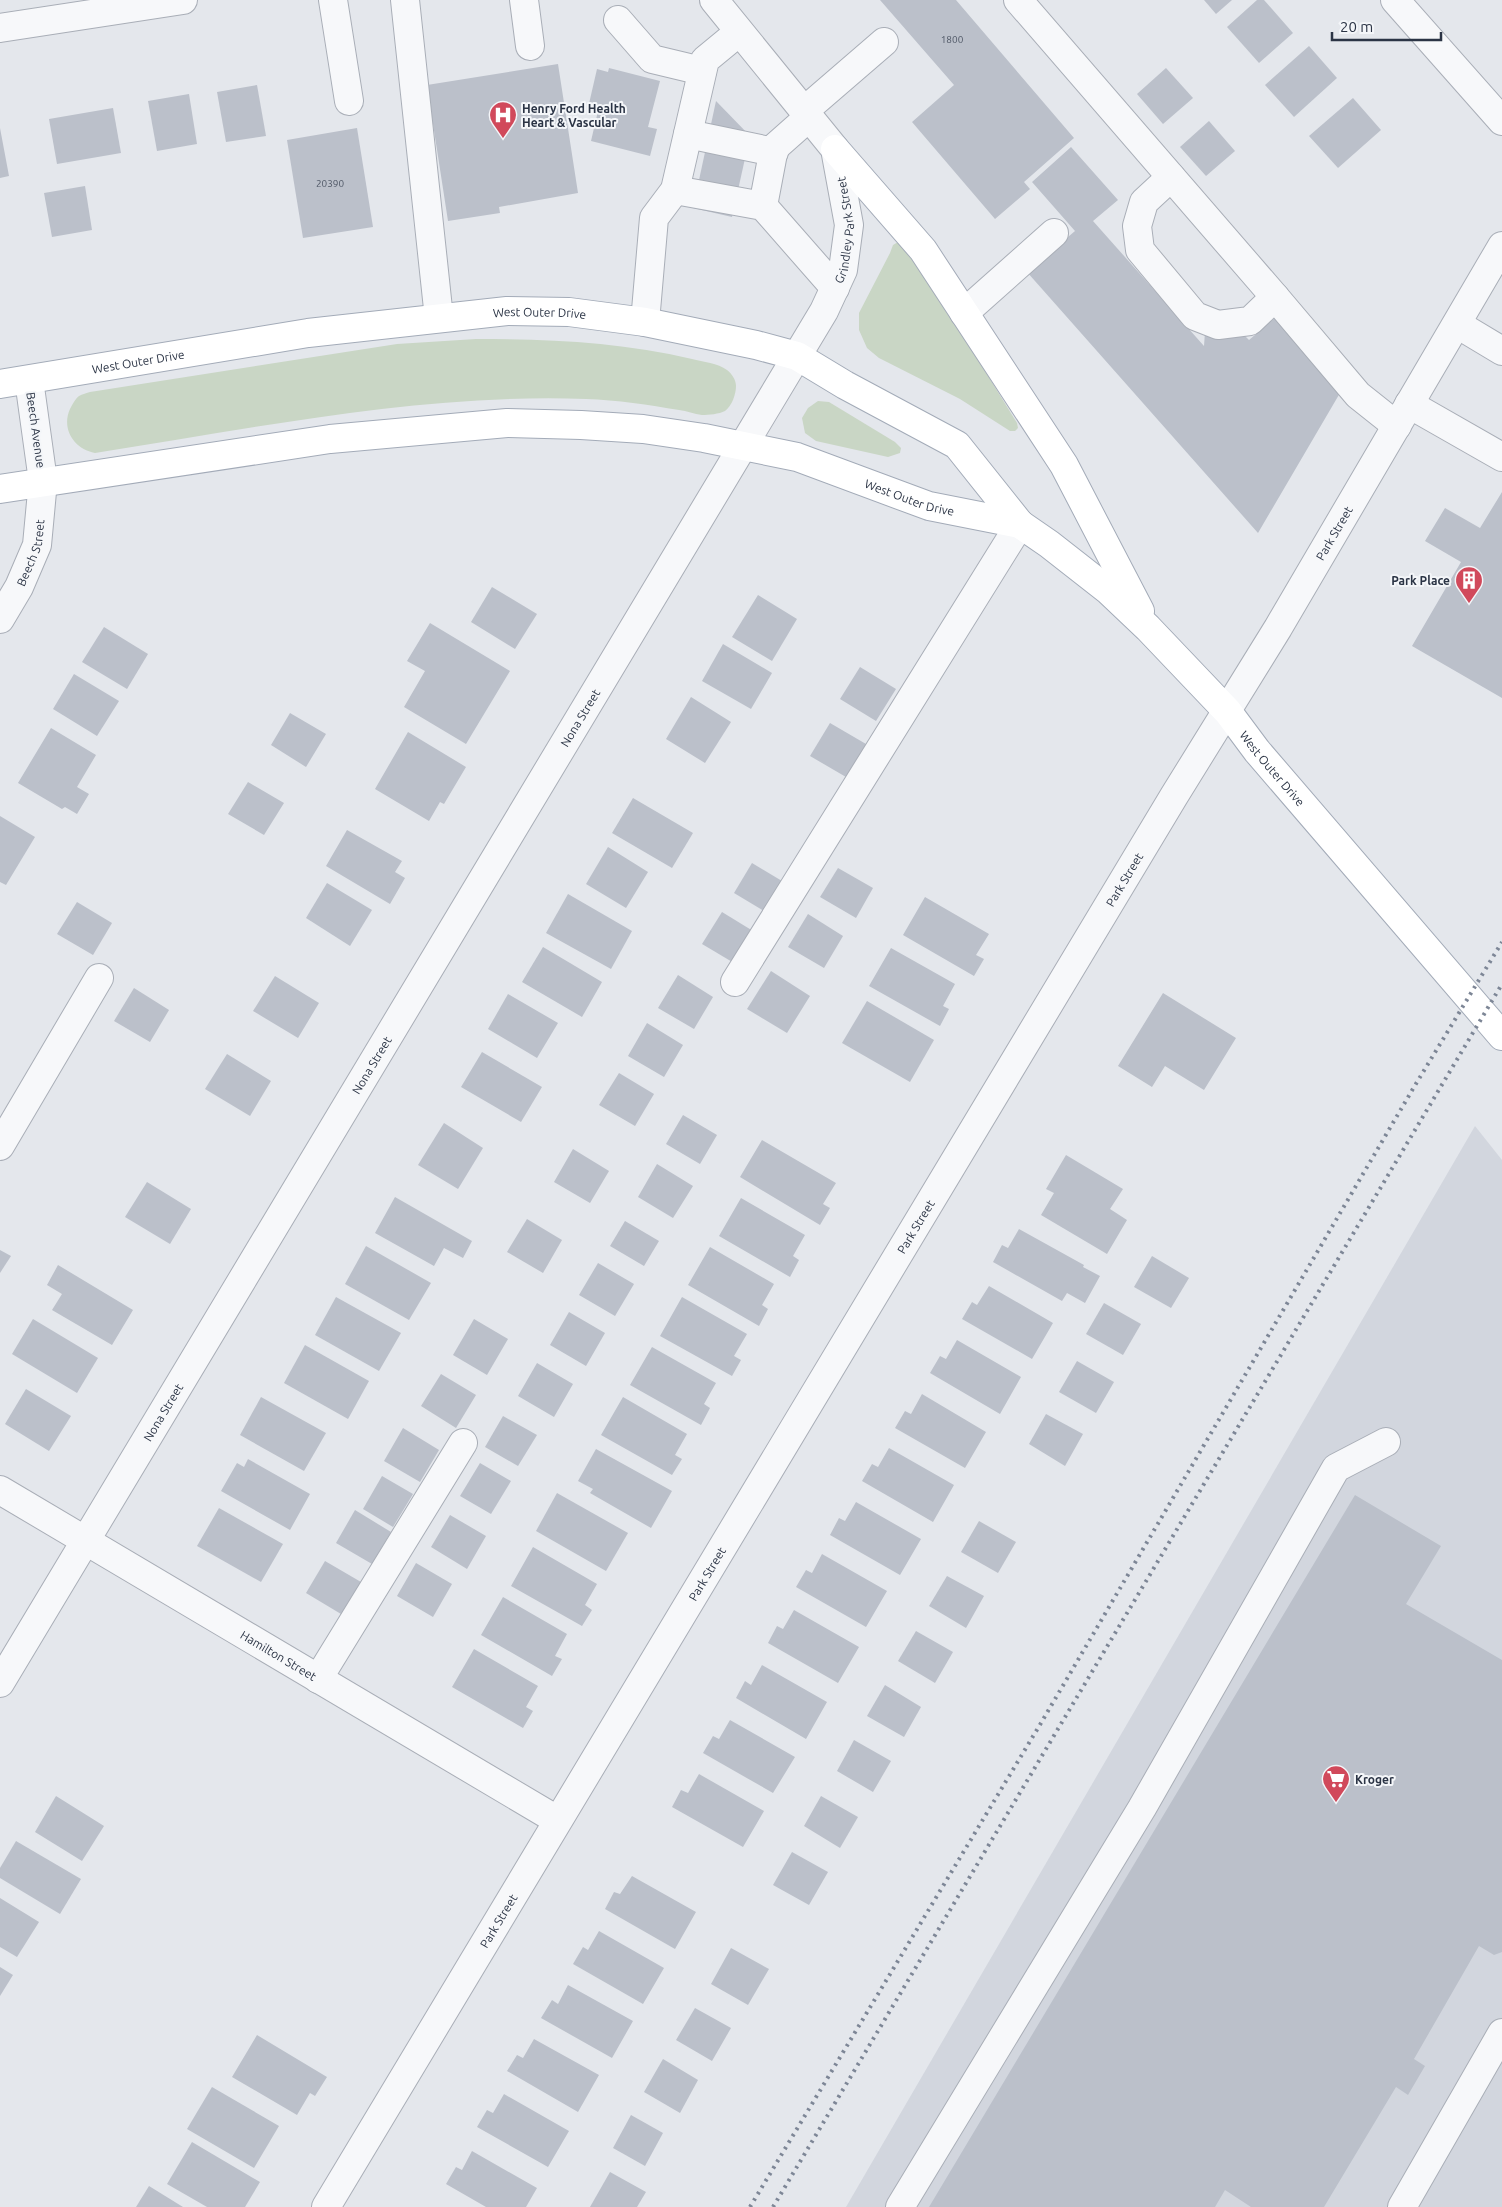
<svg xmlns="http://www.w3.org/2000/svg" width="1502" height="2207" font-family="Ubuntu,sans-serif">
	<style>
		.built { fill: #d2d6de }
		.green { fill: #c9d6c5 }
		.building { fill: #bbc0ca }
		.lines { fill: none; stroke-linecap: round; stroke-linejoin: round }
		.minor-casing { stroke: #a9aeb7; stroke-width: 30 }
		.major-casing { stroke: #a3abb8; stroke-width: 30 }
		.minor { stroke: #f7f8fa; stroke-width: 28 }
		.major { stroke: #fff; stroke-width: 28 }
		.rail { stroke: #7d8696; stroke-width: 4; stroke-dasharray: 2.5 5; stroke-linecap: butt }
		.labels { text-anchor: middle; dominant-baseline: central; stroke-width: 4; stroke-linejoin: round; paint-order: stroke }
		.number-label { font-size: 10px; fill: #4f5766 }
		.poi-label { font-size: 12px; font-weight: bold; fill: #2b3445; stroke: #f4f6f9; text-anchor: start }
		.street-label { font-size: 12px; fill: #2b3445; stroke: #f4f6f9 }
	</style>
	<rect width="100%" height="100%" fill="#e4e7ec"/>
	<!-- built -->
	<polygon class="built" points="1475,1126 1502,1160 1502,2207 846,2207"/>
	<!-- green -->
	<g class="green">
		<polygon points="898,242 902,243 942,301 1017,423 1018,428 1015,431 1010,431 960,399 879,358 867,348 859,330 859,313 890,253 893,245"/>
		<path d="M476,339c72,0 145,3 216,20 11,3 26,4 35,11 5,4 9,10 9,16 0,8 -4,20 -11,25 -6,3 -16,4 -23,4 -8,-1 -15,-4 -23,-5 -30,-5 -62,-10 -93,-11 -164,-6 -330,29 -491,54 -21,-4 -34,-24 -25,-44 2,-4 5,-10 9,-13 3,-2 8,-3 11,-4l307,-48z"/>
		<polygon points="818,401 829,402 895,442 901,448 900,453 888,457 816,441 805,433 802,418 808,408"/>
	</g>
	<!-- building -->
	<g class="building">
		<polygon points="880,0 956,0 1074,138 1024,182 1030,189 995,219 912,122 954,85"/>
		<polygon points="1204,0 1232,0 1216,14"/>
		<polygon points="1257,0 1264,0 1293,33 1259,63 1227,27"/>
		<polygon points="1309,46 1337,78 1294,117 1265,85"/>
		<polygon points="558,64 578,193 499,207 500,213 448,221 427,85"/>
		<polygon points="609,68 660,81 648,127 657,129 650,156 591,141 598,111 588,108 597,69 608,72"/>
		<polygon points="1166,68 1193,98 1163,124 1137,94"/>
		<polygon points="257,85 266,136 226,142 217,92"/>
		<polygon points="189,94 197,144 157,151 148,101"/>
		<polygon points="1353,98 1381,130 1338,168 1309,136"/>
		<polygon points="716,101 750,136 732,217 693,208"/>
		<polygon points="113,108 121,153 57,164 49,119"/>
		<polygon points="1209,121 1235,151 1206,176 1180,147"/>
		<polygon points="0,128 9,176 0,178"/>
		<polygon points="357,128 373,227 303,238 287,140"/>
		<polygon points="1071,147 1118,200 1093,221 1204,346 1205,332 1245,336 1249,340 1276,317 1340,393 1258,533 1027,272 1075,231 1032,182"/>
		<polygon points="85,186 92,230 52,237 44,193"/>
		<polygon points="1502,492 1502,698 1412,646 1461,562 1425,541 1445,508 1480,528"/>
		<polygon points="492,587 537,614 515,649 471,622"/>
		<polygon points="758,595 797,619 772,661 732,637"/>
		<polygon points="430,623 510,671 466,744 404,707 425,671 407,661"/>
		<polygon points="104,627 148,654 127,689 82,662"/>
		<polygon points="723,644 772,673 751,709 702,681"/>
		<polygon points="860,667 896,689 876,721 840,699"/>
		<polygon points="74,674 119,701 97,736 53,709"/>
		<polygon points="691,697 731,722 705,763 666,739"/>
		<polygon points="290,713 326,734 306,767 271,745"/>
		<polygon points="830,723 866,744 846,777 810,756"/>
		<polygon points="51,728 96,755 77,787 89,794 77,814 65,807 62,809 18,783"/>
		<polygon points="408,732 466,767 444,804 440,802 429,821 375,789"/>
		<polygon points="248,782 284,803 264,835 228,814"/>
		<polygon points="633,798 693,833 672,868 612,833"/>
		<polygon points="0,816 35,837 6,885 0,882"/>
		<polygon points="347,830 402,861 395,872 405,878 390,904 326,866"/>
		<polygon points="608,847 648,872 626,908 586,884"/>
		<polygon points="752,863 782,881 764,911 734,893"/>
		<polygon points="838,868 873,888 856,918 820,897"/>
		<polygon points="327,883 372,910 350,946 306,918"/>
		<polygon points="568,894 632,931 611,969 546,933"/>
		<polygon points="925,897 989,934 976,955 984,959 974,976 903,935"/>
		<polygon points="77,902 112,923 93,955 57,934"/>
		<polygon points="722,912 753,931 734,963 702,944"/>
		<polygon points="808,914 843,936 824,968 788,947"/>
		<polygon points="543,947 602,982 582,1017 522,982"/>
		<polygon points="891,948 955,984 943,1006 949,1009 940,1026 869,986"/>
		<polygon points="771,971 810,996 787,1033 747,1009"/>
		<polygon points="678,975 713,997 694,1029 658,1008"/>
		<polygon points="275,976 319,1003 298,1038 253,1011"/>
		<polygon points="134,988 169,1010 150,1042 114,1021"/>
		<polygon points="1163,993 1236,1038 1204,1090 1165,1066 1152,1087 1118,1066"/>
		<polygon points="508,994 558,1023 537,1058 488,1029"/>
		<polygon points="867,1001 934,1040 910,1082 842,1043"/>
		<polygon points="647,1023 683,1045 664,1077 628,1056"/>
		<polygon points="482,1052 542,1087 521,1122 461,1087"/>
		<polygon points="227,1054 271,1081 250,1116 205,1089"/>
		<polygon points="619,1073 654,1094 635,1126 599,1105"/>
		<polygon points="683,1115 717,1135 700,1164 666,1144"/>
		<polygon points="444,1123 483,1148 458,1189 418,1165"/>
		<polygon points="762,1140 836,1183 823,1204 830,1208 820,1225 740,1177"/>
		<polygon points="573,1149 609,1171 590,1203 554,1182"/>
		<polygon points="1066,1155 1123,1189 1110,1209 1127,1220 1107,1254 1041,1215 1054,1193 1046,1189"/>
		<polygon points="657,1164 693,1186 673,1218 638,1197"/>
		<polygon points="147,1182 191,1209 170,1244 125,1217"/>
		<polygon points="395,1197 472,1241 463,1258 444,1248 434,1266 375,1233"/>
		<polygon points="741,1198 805,1235 793,1256 799,1260 790,1277 719,1236"/>
		<polygon points="527,1219 562,1240 543,1273 507,1252"/>
		<polygon points="625,1221 659,1241 644,1266 610,1246"/>
		<polygon points="1019,1229 1084,1265 1083,1267 1100,1276 1085,1303 1067,1293 1062,1301 993,1262 1002,1245 1008,1248"/>
		<polygon points="366,1246 431,1283 409,1320 345,1284"/>
		<polygon points="710,1247 774,1284 762,1305 768,1309 759,1326 688,1285"/>
		<polygon points="0,1250 11,1256 0,1273"/>
		<polygon points="1152,1256 1189,1278 1171,1308 1134,1287"/>
		<polygon points="598,1263 634,1284 615,1316 579,1295"/>
		<polygon points="58,1265 133,1310 112,1345 52,1310 62,1294 47,1285"/>
		<polygon points="989,1286 1053,1323 1032,1359 962,1319 972,1302 977,1305"/>
		<polygon points="336,1297 401,1333 379,1371 315,1335"/>
		<polygon points="682,1297 747,1334 734,1356 741,1360 732,1376 660,1336"/>
		<polygon points="1104,1303 1141,1324 1123,1355 1086,1334"/>
		<polygon points="569,1312 605,1333 586,1366 550,1345"/>
		<polygon points="33,1319 98,1358 77,1393 12,1354"/>
		<polygon points="474,1319 508,1339 487,1375 453,1355"/>
		<polygon points="957,1340 1021,1377 1000,1414 930,1373 940,1356 946,1359"/>
		<polygon points="305,1345 369,1381 348,1419 284,1383"/>
		<polygon points="652,1347 716,1383 704,1404 710,1408 701,1425 630,1385"/>
		<polygon points="1077,1361 1114,1382 1096,1413 1059,1392"/>
		<polygon points="537,1363 573,1384 554,1417 518,1396"/>
		<polygon points="441,1374 476,1395 456,1428 421,1406"/>
		<polygon points="26,1389 71,1416 49,1451 5,1424"/>
		<polygon points="922,1394 986,1432 965,1468 895,1428 905,1411 911,1414"/>
		<polygon points="261,1397 326,1433 304,1471 240,1435"/>
		<polygon points="623,1397 687,1434 675,1455 682,1459 672,1475 601,1435"/>
		<polygon points="1046,1414 1083,1434 1065,1466 1029,1444"/>
		<polygon points="503,1416 537,1435 518,1466 485,1447"/>
		<polygon points="403,1428 439,1450 420,1482 384,1461"/>
		<polygon points="889,1448 954,1485 933,1522 862,1481 872,1464 878,1467"/>
		<polygon points="596,1449 672,1491 651,1528 590,1493 593,1489 578,1481"/>
		<polygon points="248,1459 310,1494 290,1530 221,1491 237,1463 244,1467"/>
		<polygon points="480,1463 511,1481 491,1514 460,1496"/>
		<polygon points="382,1476 413,1494 393,1527 363,1509"/>
		<polygon points="557,1493 628,1533 606,1571 536,1531"/>
		<polygon points="1355,1495 1441,1546 1406,1604 1502,1660 1502,1952 1494,1955 1479,1946 1414,2059 1425,2066 1408,2095 1396,2087 1324,2207 1251,2207 1225,2190 1215,2207 929,2207"/>
		<polygon points="856,1502 921,1539 900,1575 830,1535 839,1518 845,1521"/>
		<polygon points="219,1508 283,1544 261,1582 197,1546"/>
		<polygon points="355,1510 391,1532 372,1564 336,1543"/>
		<polygon points="450,1515 486,1536 467,1569 431,1547"/>
		<polygon points="979,1521 1016,1542 998,1573 961,1552"/>
		<polygon points="533,1547 597,1584 585,1605 592,1610 582,1626 511,1586"/>
		<polygon points="822,1554 887,1591 866,1627 796,1587 806,1570 812,1573"/>
		<polygon points="325,1561 361,1582 341,1614 306,1593"/>
		<polygon points="416,1563 452,1584 433,1617 397,1596"/>
		<polygon points="947,1576 984,1596 966,1628 929,1606"/>
		<polygon points="503,1597 567,1634 555,1656 562,1659 552,1676 481,1635"/>
		<polygon points="794,1610 859,1647 838,1683 768,1643 777,1626 783,1629"/>
		<polygon points="916,1631 953,1652 935,1683 898,1661"/>
		<polygon points="474,1649 538,1686 526,1707 533,1711 523,1728 452,1687"/>
		<polygon points="762,1665 827,1702 806,1739 736,1698 745,1681 751,1685"/>
		<polygon points="885,1685 921,1707 904,1737 867,1716"/>
		<polygon points="730,1720 795,1757 773,1793 703,1753 713,1736 719,1739"/>
		<polygon points="854,1740 891,1761 873,1792 837,1771"/>
		<polygon points="699,1774 764,1811 743,1847 672,1807 681,1790 688,1793"/>
		<polygon points="56,1796 104,1826 82,1861 35,1832"/>
		<polygon points="821,1796 858,1817 840,1848 804,1826"/>
		<polygon points="16,1841 81,1879 60,1914 0,1878 0,1868"/>
		<polygon points="792,1852 828,1872 809,1905 773,1885"/>
		<polygon points="632,1876 696,1912 675,1949 605,1909 614,1892 620,1894"/>
		<polygon points="0,1898 39,1922 17,1957 0,1947"/>
		<polygon points="599,1931 664,1968 643,2004 573,1964 583,1947 588,1950"/>
		<polygon points="731,1948 769,1969 748,2005 711,1984"/>
		<polygon points="0,1967 13,1975 0,1996"/>
		<polygon points="568,1985 633,2021 612,2058 541,2018 552,2000 558,2004"/>
		<polygon points="695,2008 731,2028 712,2061 676,2040"/>
		<polygon points="257,2035 327,2077 315,2096 310,2093 297,2115 232,2077"/>
		<polygon points="534,2039 599,2075 578,2112 507,2071 517,2055 523,2058"/>
		<polygon points="663,2059 698,2080 680,2113 644,2092"/>
		<polygon points="212,2087 279,2126 254,2168 187,2129"/>
		<polygon points="504,2094 569,2131 548,2167 477,2127 487,2110 493,2113"/>
		<polygon points="631,2115 663,2133 645,2166 613,2148"/>
		<polygon points="192,2142 260,2182 245,2207 207,2207 167,2184"/>
		<polygon points="472,2151 537,2188 526,2207 486,2207 446,2184 456,2167 462,2170"/>
		<polygon points="610,2172 646,2192 637,2207 590,2207"/>
		<polygon points="149,2186 183,2207 136,2207"/>
	</g>
	<g class="lines">
		<!-- minor casing -->
		<g class="minor-casing">
			<g id="minor">
				<polyline points="333,0 349,101"/>
				<polyline points="405,0 439,318"/>
				<polyline points="524,0 530,46"/>
				<polyline points="1018,0 1275,297 1358,395 1397,426"/>
				<polyline points="1395,0 1502,121"/>
				<polyline points="618,20 652,59 702,71"/>
				<polyline points="0,28 183,0"/>
				<polyline points="804,111 884,42"/>
				<polyline points="688,134 774,152"/>
				<polyline points="1171,177 1144,202 1137,226 1140,250 1195,316 1218,325 1250,321 1275,297"/>
				<polyline points="675,190 763,206 835,288"/>
				<polyline points="763,206 774,148 809,117"/>
				<polyline points="964,313 1054,233"/>
				<polyline points="645,322 654,218 675,190 705,60 739,32"/>
				<polyline points="1457,324 1502,351"/>
				<polyline points="1409,404 1502,457"/>
				<path id="s1" d="M0,619l19,-32 18,-42 6,-64 -14,-101"/>
				<polyline points="735,982 1020,524"/>
				<polyline points="0,1146 99,978"/>
				<path id="s2" d="M0,1490l557,330"/>
				<polyline points="318,1679 463,1443"/>
				<path id="s3" d="M0,1683l824,-1372 19,-41 6,-45 -14,-76 -121,-149"/>
				<path id="s4" d="M326,2207l848,-1411 104,-168 224,-382"/>
				<polyline points="900,2207 1142,1808 1336,1468 1386,1442"/>
				<polyline points="1402,2207 1502,2033"/>
			</g>
		</g>
		<!-- major casing -->
		<g class="major-casing">
			<g id="major">
				<polyline points="835,149 923,250 1064,465 1140,611"/>
				<path id="s5" d="M0,384l308,-51 199,-22 62,1 76,10 111,23 41,11 48,29 112,60 63,79 29,20 60,47 39,37 80,84 29,39 245,285"/>
				<path id="s6" d="M0,489l330,-50 177,-16 74,2 62,4 61,9 93,19 132,49 91,18"/>
			</g>
		</g>
		<!-- minor -->
		<use href="#minor" class="minor"/>
		<!-- major -->
		<use href="#major" class="major"/>
		<!-- rail -->
		<g class="rail">
			<polyline points="750,2207 1041,1723 1414,1087 1502,942"/>
			<polyline points="773,2207 1502,984"/>
		</g>
	</g>
	<!-- icons -->
	<defs>
		<g id="hospital-pin" transform="scale(1.4375)"><path d="M0 17L-7.5 6A9.5 9.5 0 1 1 7.5 6Z" fill="#d1495b" stroke="#f4f6f9"/><path d="M-5-5h3v3.5h4V-5h3V5h-3V1.5h-4V5h-3Z" fill="#fff"/></g>
		<g id="building-pin" transform="scale(1.4375)"><path d="M0 17L-7.5 6A9.5 9.5 0 1 1 7.5 6Z" fill="#d1495b" stroke="#f4f6f9"/><path d="M-4-6H4V6H1V3H-1V6H-4ZM-2.5-4.3h1.7v1.8h-1.7ZM.8-4.3h1.7v1.8H.8ZM-2.5-1h1.7V.8h-1.7ZM.8-1h1.7V.8H.8Z" fill="#fff"/></g>
		<g id="supermarket-pin" transform="scale(1.4375)"><path d="M0 17L-7.5 6A9.5 9.5 0 1 1 7.5 6Z" fill="#d1495b" stroke="#f4f6f9"/><path d="M-6-5.5h2.5l.6 2H6L4.5 2H-2.5L-4.4-4H-6ZM-1.5 3.2a1.3 1.3 0 1 0 .1 0ZM3 3.2a1.3 1.3 0 1 0 .1 0Z" fill="#fff"/></g>
	</defs>
	<g fill-rule="evenodd">
		<use href="#hospital-pin" x="503" y="115"/>
		<use href="#building-pin" x="1469" y="580"/>
		<use href="#supermarket-pin" x="1336" y="1779"/>
	</g>
	<g class="labels">
		<!-- number labels -->
		<g class="number-label">
			<text x="952" y="39">1800</text>
			<text x="330" y="183">20390</text>
		</g>
		<!-- poi labels -->
		<g class="poi-label">
			<text x="522" y="108">Henry Ford Health<tspan x="522" dy="14">Heart &amp; Vascular</tspan></text>
			<text x="1450" y="580" text-anchor="end">Park Place</text>
			<text x="1355" y="1779">Kroger</text>
		</g>
		<!-- street labels -->
		<g class="street-label">
			<text stroke="none"><textPath href="#s3" startOffset="1686">Grindley Park Street</textPath></text>
			<text stroke="none"><textPath href="#s5" startOffset="545">West Outer Drive</textPath></text>
			<text stroke="none"><textPath href="#s5" startOffset="140">West Outer Drive</textPath></text>
			<text transform="translate(36 430) rotate(82)">Beech Avenue</text>
			<text stroke="none"><textPath href="#s6" startOffset="924">West Outer Drive</textPath></text>
			<text stroke="none"><textPath href="#s4" startOffset="1954">Park Street</textPath></text>
			<text stroke="none"><textPath href="#s1" startOffset="74">Beech Street</textPath></text>
			<text stroke="none"><textPath href="#s3" startOffset="1126">Nona Street</textPath></text>
			<text stroke="none"><textPath href="#s5" startOffset="1444">West Outer Drive</textPath></text>
			<text stroke="none"><textPath href="#s4" startOffset="1549">Park Street</textPath></text>
			<text stroke="none"><textPath href="#s3" startOffset="721">Nona Street</textPath></text>
			<text stroke="none"><textPath href="#s4" startOffset="1144">Park Street</textPath></text>
			<text stroke="none"><textPath href="#s3" startOffset="316">Nona Street</textPath></text>
			<text stroke="none"><textPath href="#s4" startOffset="739">Park Street</textPath></text>
			<text stroke="none"><textPath href="#s2" startOffset="324">Hamilton Street</textPath></text>
			<text stroke="none"><textPath href="#s4" startOffset="334">Park Street</textPath></text>
		</g>
	</g>
	<!-- scale -->
	<path d="M1332 32v8h109v-8" fill="none" stroke="#2b3445" stroke-width="2.5"/>
	<text x="1340" y="32" font-size="15" fill="#2b3445" stroke="#f4f6f9" stroke-width="4" paint-order="stroke">20 m</text>
</svg>
